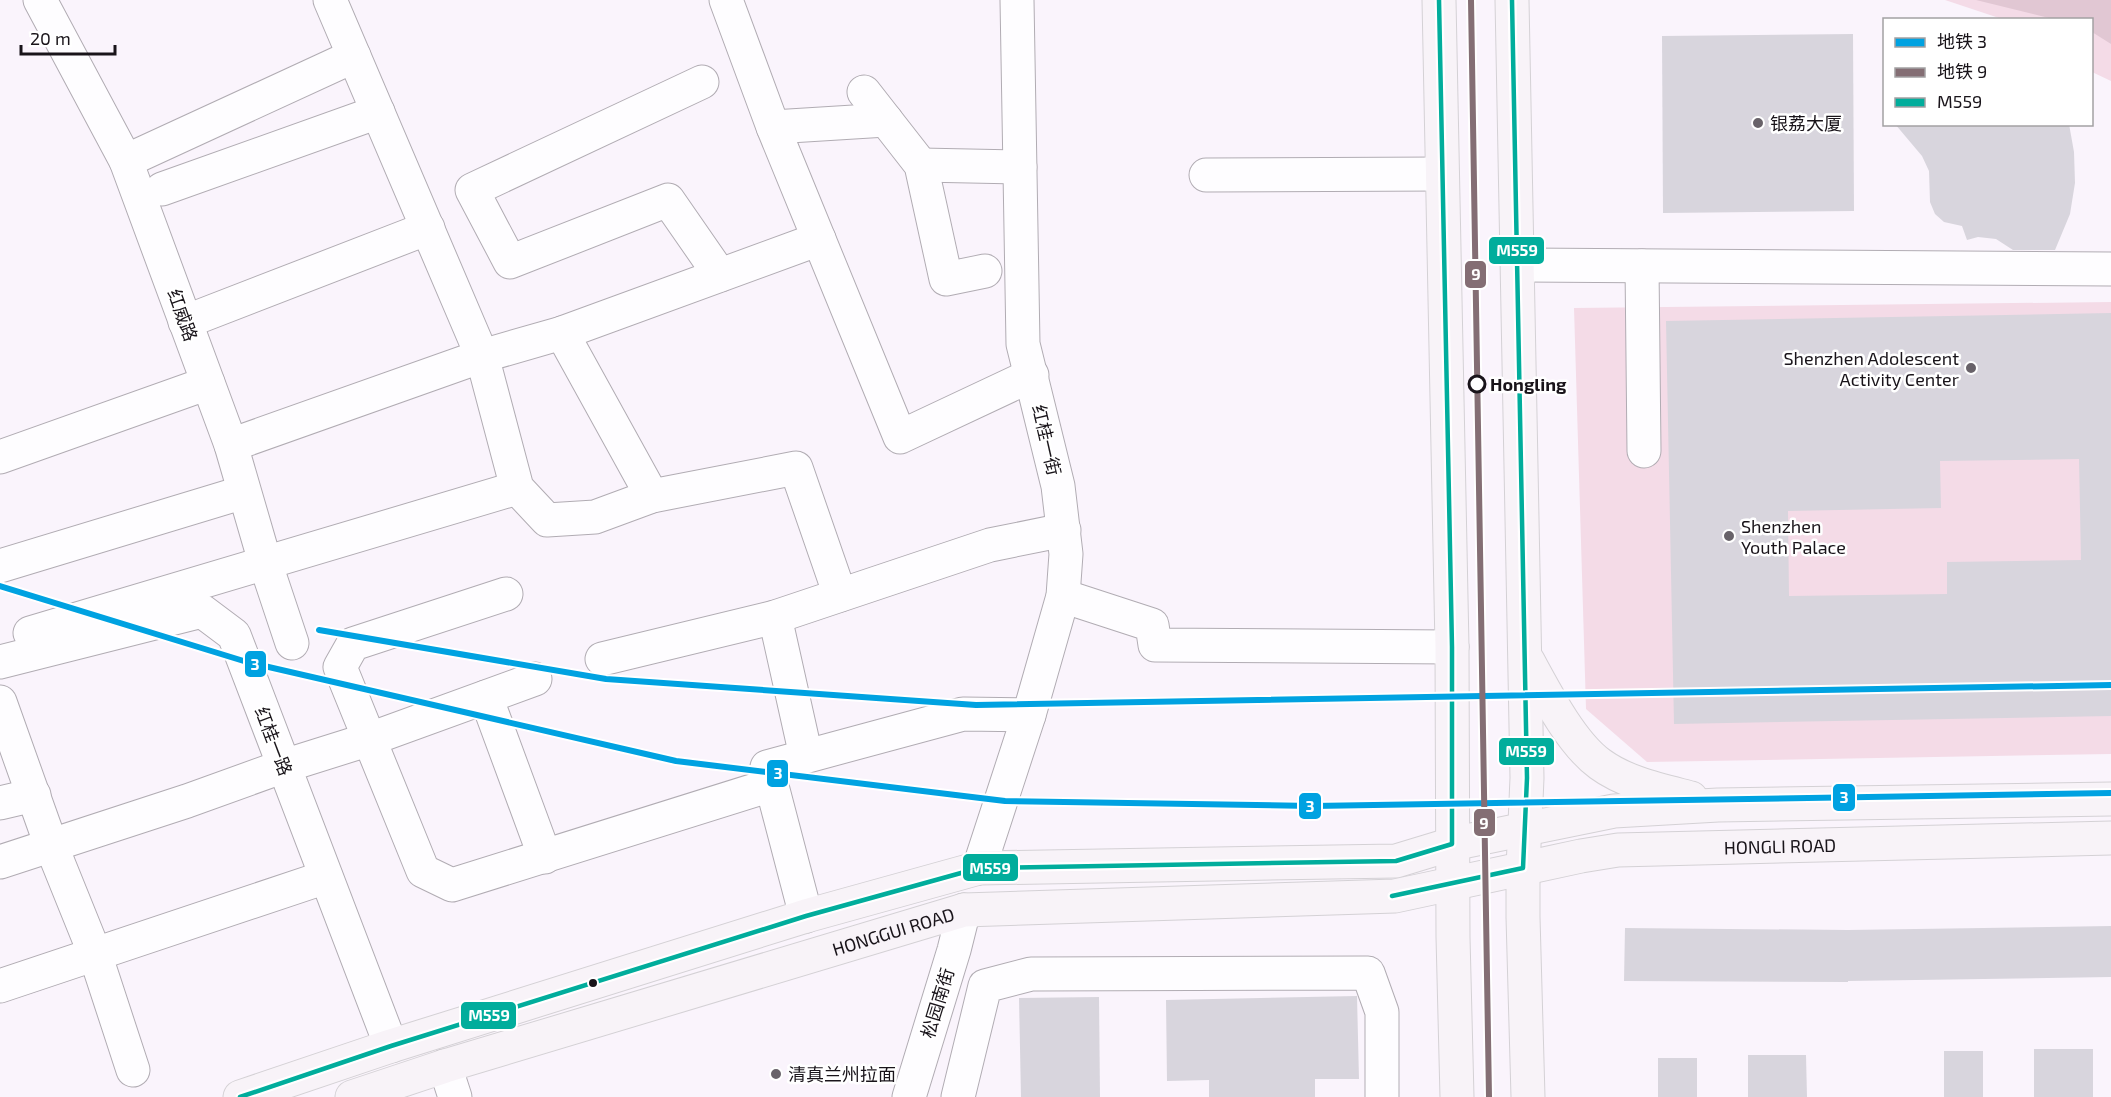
<svg xmlns="http://www.w3.org/2000/svg" width="2111" height="1097" font-family="'Exo 2','Noto Sans SC',sans-serif">
	<style>
		.green { fill: #f4dbe7 }
		.forest { fill: #e1c7d3 }
		.building { fill: #d8d5dd; fill-rule: evenodd }
		.lines { fill: none; stroke-linecap: round; stroke-linejoin: round }
		.minor-casing { stroke: #b1acb3; stroke-width: 35 }
		.major-casing { stroke: #d4d1d5; stroke-width: 35 }
		.minor { stroke: #fefdff; stroke-width: 33 }
		.major { stroke: #f8f3f8; stroke-width: 33 }
		.bus-1-casing { stroke: #fff; stroke-width: 9 }
		.bus-1 { stroke: #01ad9c; stroke-width: 4.5 }
		.metro-1-casing { stroke: #fff; stroke-width: 10 }
		.metro-2-casing { stroke: #fff; stroke-width: 10 }
		.metro-1 { stroke: #00a2e1; stroke-width: 6 }
		.metro-2 { stroke: #846e74; stroke-width: 6 }
		.poi-dot { fill: #686269; stroke: #fff; stroke-width: 2 }
		.stop-dot { fill: #fff; stroke: #19141a; stroke-width: 3 }
		.bus-dot { fill: #19141a; stroke: #fff; stroke-width: 2 }
		.labels { text-anchor: middle; dominant-baseline: central; stroke-width: 5; stroke-linejoin: round; paint-order: stroke }
		.poi-label { font-size: 18px; fill: #19141a; stroke: #fff; text-anchor: start }
		.street-label { font-size: 18px; fill: #19141a; stroke: #fff }
		.stop-label { font-size: 18px; font-weight: bold; fill: #19141a; stroke: #fff; text-anchor: start }
		.line-badge { stroke: #fff; stroke-width: 2 }
		.badge-label { font-size: 16px; text-anchor: middle; font-weight: bold; fill: #fff }
	</style>
	<rect width="100%" height="100%" fill="#faf4fc"/>
	<!-- green -->
	<g class="green">
		<polygon points="1945,0 2111,0 2111,81 2092,72 2092,20 2002,19"/>
		<polygon points="2111,302 2111,754 1647,762 1586,709 1574,308"/>
	</g>
	<!-- forest -->
	<polygon class="forest" points="1976,0 2111,0 2111,44 2092,32 2092,20 2053,19"/>
	<!-- building -->
	<g class="building">
		<polygon points="1853,34 1854,211 1663,213 1662,36"/>
		<polygon points="1895,124 2069,124 2074,152 2075,183 2070,214 2055,250 2013,250 1996,239 1978,237 1967,240 1962,226 1944,222 1935,214 1930,202 1929,171 1922,156"/>
		<path d="M2111,313v403l-437,8 -8,-403zM2079,459l2,101 -134,2v32l-158,2 -1,-85 153,-3 -1,-47z"/>
		<polygon points="2111,926 2111,977 1848,981 1848,982 1624,981 1625,928 1848,930"/>
		<polygon points="1357,996 1359,1079 1315,1079 1315,1097 1209,1097 1209,1080 1167,1081 1166,1000"/>
		<polygon points="1099,997 1100,1097 1021,1097 1019,998"/>
		<rect x="2034" y="1049" width="59" height="48"/>
		<rect x="1944" y="1051" width="39" height="46"/>
		<polygon points="1748,1055 1806,1055 1807,1097 1748,1097"/>
		<rect x="1658" y="1058" width="39" height="39"/>
	</g>
	<g class="lines">
		<!-- minor casing -->
		<g class="minor-casing">
			<g id="minor">
				<polyline points="40,0 126,161 231,445 265,562 292,643"/>
				<polyline points="330,0 482,356 517,488 547,520 595,517 652,496 796,468 840,595"/>
				<polyline points="726,0 773,127 900,437 1032,375"/>
				<polyline points="702,82 472,190 510,262 668,200 720,275"/>
				<polyline points="864,92 921,165 946,279 985,271"/>
				<polyline points="773,127 886,120"/>
				<polyline points="126,161 354,56"/>
				<polyline points="921,165 1020,167"/>
				<polyline points="1206,175 1442,174"/>
				<polyline points="162,189 378,112"/>
				<polyline points="1518,265 2111,269"/>
				<polyline points="1642,266 1644,451"/>
				<polyline points="185,322 428,228"/>
				<polyline points="562,333 652,496"/>
				<polyline points="231,445 482,356 562,333 819,239"/>
				<polyline points="0,457 208,383"/>
				<polyline points="0,566 244,492"/>
				<polyline points="506,594 353,644 340,667 423,871 452,885 771,785"/>
				<polyline points="1063,596 1152,625 1155,645 1452,647"/>
				<polyline points="775,617 806,756"/>
				<polyline points="30,633 517,488"/>
				<polyline points="602,659 775,617 990,545 1064,530"/>
				<polyline points="0,662 202,611 234,635 391,1046"/>
				<polyline points="486,697 545,857"/>
				<polyline points="0,702 51,845 95,954 133,1070"/>
				<polyline points="0,803 34,795"/>
				<polyline points="0,862 187,801 284,766 370,739 535,679"/>
				<polyline points="979,868 1029,715 1063,596 1066,554 1058,486 1023,344 1017,0"/>
				<polyline points="806,916 767,767 963,714 1029,715"/>
				<polyline points="0,986 326,877"/>
				<polyline points="445,1066 455,1097"/>
				<polyline points="909,1097 954,950 964,910"/>
				<polyline points="958,1097 985,986 1031,974 1368,973 1382,1012 1382,1097"/>
			</g>
		</g>
		<!-- major casing -->
		<g class="major-casing">
			<g id="major">
				<polyline points="1439,0 1452,647 1453,937 1457,1097"/>
				<polyline points="1512,0 1527,778 1523,868 1523,917 1528,1097"/>
				<path d="M1528,661c17,31 43,82 72,103 26,19 60,26 91,34"/>
				<polyline points="240,1097 391,1046 806,916 979,868 1396,861 1452,844 1614,811 1718,805 2111,799"/>
				<path id="s1" d="M352,1097l93,-31 519,-156 431,-14 186,-40 37,-6 493,-12"/>
			</g>
		</g>
		<!-- minor -->
		<use href="#minor" class="minor"/>
		<!-- major -->
		<use href="#major" class="major"/>
		<!-- bus-1 casing -->
		<g class="bus-1-casing">
			<g id="bus-1">
				<polyline points="1392,896 1523,868 1527,778 1512,0"/>
				<polyline points="240,1097 391,1046 806,916 979,868 1396,861 1452,844 1452,647 1439,0"/>
			</g>
		</g>
		<!-- bus-1 -->
		<use href="#bus-1" class="bus-1"/>
		<!-- metro-1 casing -->
		<g class="metro-1-casing">
			<g id="metro-1">
				<polyline points="0,586 247,662 676,761 1005,801 1313,806 2111,793"/>
				<polyline points="319,630 606,679 976,705 2111,685"/>
			</g>
		</g>
		<!-- metro-2 casing -->
		<g class="metro-2-casing">
			<polyline id="metro-2" points="1471,0 1489,1097"/>
		</g>
		<!-- metro-1 -->
		<use href="#metro-1" class="metro-1"/>
		<!-- metro-2 -->
		<use href="#metro-2" class="metro-2"/>
	</g>
	<!-- markers -->
	<g class="poi-dot">
		<circle cx="1758" cy="123" r="6"/>
		<circle cx="1971" cy="368" r="6"/>
		<circle cx="1729" cy="536" r="6"/>
		<circle cx="776" cy="1074" r="6"/>
	</g>
	<circle class="stop-dot" cx="1477" cy="384" r="8"/>
	<circle class="bus-dot" cx="593" cy="983" r="5"/>
	<g class="labels">
		<!-- poi labels -->
		<g class="poi-label">
			<text x="1770" y="123">银荔大厦</text>
			<text x="1959" y="358" text-anchor="end">Shenzhen Adolescent<tspan x="1959" dy="21">Activity Center</tspan></text>
			<text x="1741" y="526">Shenzhen<tspan x="1741" dy="21">Youth Palace</tspan></text>
			<text x="788" y="1074">清真兰州拉面</text>
		</g>
		<!-- street labels -->
		<g class="street-label">
			<text transform="translate(183 315) rotate(70)">红威路</text>
			<text transform="translate(1047 440) rotate(77)">红桂一街</text>
			<text transform="translate(274 741) rotate(69)">红桂一路</text>
			<text stroke="none"><textPath href="#s1" startOffset="1461">HONGLI ROAD</textPath></text>
			<text stroke="none"><textPath href="#s1" startOffset="566">HONGGUI ROAD</textPath></text>
			<text transform="translate(937 1003) rotate(-73)">松园南街</text>
		</g>
		<!-- stop labels -->
		<g class="stop-label">
			<text x="1490" y="384">Hongling</text>
		</g>
	</g>
	<g class="line-badge">
		<rect x="1488" y="236" width="57" height="29" rx="6" fill="#01ad9c"/>
		<rect x="1464" y="260" width="23" height="29" rx="6" fill="#846e74"/>
		<rect x="244" y="650" width="23" height="28" rx="6" fill="#00a2e1"/>
		<rect x="1498" y="737" width="57" height="29" rx="6" fill="#01ad9c"/>
		<rect x="766" y="759" width="23" height="29" rx="6" fill="#00a2e1"/>
		<rect x="1832" y="783" width="24" height="29" rx="6" fill="#00a2e1"/>
		<rect x="1298" y="792" width="24" height="28" rx="6" fill="#00a2e1"/>
		<rect x="1473" y="808" width="23" height="29" rx="6" fill="#846e74"/>
		<rect x="962" y="853" width="57" height="29" rx="6" fill="#01ad9c"/>
		<rect x="460" y="1001" width="57" height="29" rx="6" fill="#01ad9c"/>
	</g>
	<g class="badge-label">
		<text x="1517" y="256">M559</text>
		<text x="1476" y="280">9</text>
		<text x="255" y="670">3</text>
		<text x="1526" y="757">M559</text>
		<text x="778" y="779">3</text>
		<text x="1844" y="803">3</text>
		<text x="1310" y="812">3</text>
		<text x="1484" y="829">9</text>
		<text x="990" y="874">M559</text>
		<text x="489" y="1021">M559</text>
	</g>
	<!-- legend -->
	<rect x="1883" y="18" width="210" height="108" fill="#ffffff" stroke="#a3a1a3" stroke-width="1.5"/>
	<rect x="1895" y="38" width="30" height="9" fill="#00a2e1" stroke="#a3a1a3" stroke-width="1.5"/>
	<text x="1937" y="48" font-size="18" fill="#19141a">地铁 3</text>
	<rect x="1895" y="68" width="30" height="9" fill="#846e74" stroke="#a3a1a3" stroke-width="1.5"/>
	<text x="1937" y="78" font-size="18" fill="#19141a">地铁 9</text>
	<rect x="1895" y="98" width="30" height="9" fill="#01ad9c" stroke="#a3a1a3" stroke-width="1.5"/>
	<text x="1937" y="108" font-size="18" fill="#19141a">M559</text>
	<!-- scale -->
	<path d="M21 45v9h94v-9" fill="none" stroke="#19141a" stroke-width="3"/>
	<text x="30" y="45" font-size="18" fill="#19141a" stroke="#ffffff" stroke-width="4.5" paint-order="stroke">20 m</text>
</svg>
